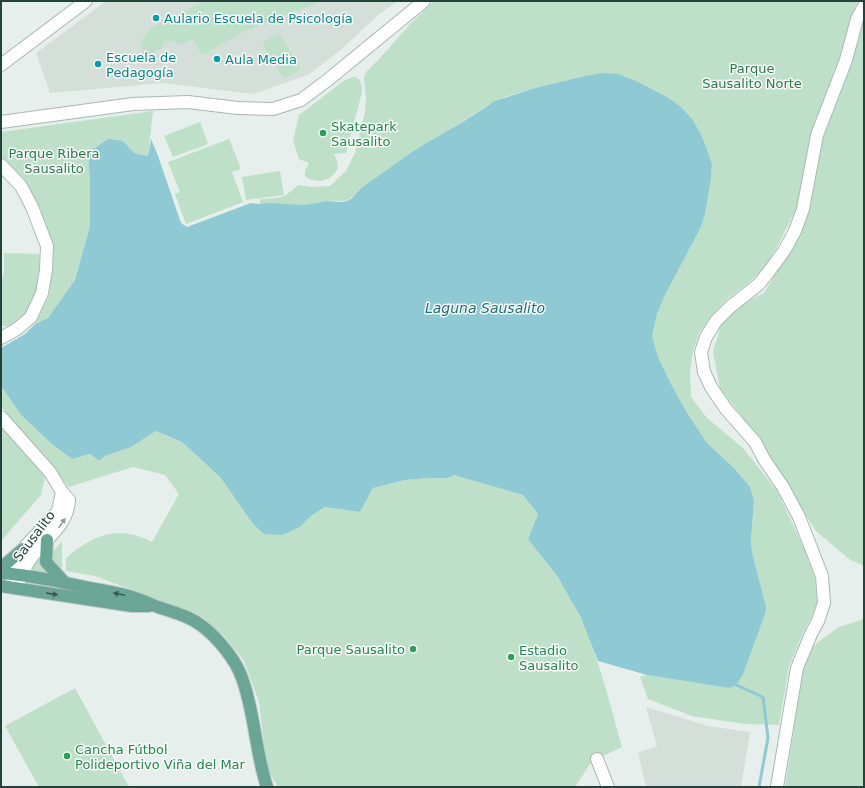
<svg xmlns="http://www.w3.org/2000/svg" width="865" height="788" font-family="'DejaVu Sans',sans-serif">
	<style>
		.built { fill: #d4dfda }
		.green { fill: #bfe0c8 }
		.water { fill: #8ec9d4 }
		.lines { fill: none; stroke-linecap: round; stroke-linejoin: round }
		.stream { stroke: #8ec9d4; stroke-width: 3 }
		.minor-casing { stroke: #a8b8b2; stroke-width: 14 }
		.major-casing { stroke: #c2cac8; stroke-width: 14 }
		.minor { stroke: #fff; stroke-width: 12 }
		.major { stroke: #6aa596; stroke-width: 12 }
		.oneway { fill: #92a09c }
		.oneway2 { fill: #365b51 }
		.culture-dot { fill: #0f9aa8; stroke: #f7fbf9; stroke-width: 1.5 }
		.leisure-dot { fill: #2e9e5b; stroke: #f7fbf9; stroke-width: 1.5 }
		.labels { text-anchor: middle; dominant-baseline: central; stroke-width: 3; stroke-linejoin: round; paint-order: stroke }
		.culture-label { font-size: 13px; fill: #0d838f; stroke: #f7fbf9; text-anchor: start }
		.park-label { font-size: 13px; fill: #2d7a4b; stroke: #f7fbf9 }
		.leisure-label { font-size: 13px; fill: #27864d; stroke: #f7fbf9; text-anchor: start }
		.street-label { font-size: 13px; fill: #24423a; stroke: #f7fbf9 }
		.water-label { font-size: 14px; font-style: italic; fill: #1c6f80; stroke: #f7fbf9 }
	</style>
	<rect width="100%" height="100%" fill="#e6efeb"/>
	<!-- built -->
	<g class="built">
		<polygon points="106,1 398,1 378,15 342,49 308,75 253,94 163,83 50,93 36,53"/>
		<polygon points="646,707 708,726 750,732 741,787 646,787 638,753 657,746"/>
	</g>
	<!-- green -->
	<g class="green">
		<polygon points="204,1 316,1 317,3 247,30 202,55 193,40 179,45 173,41 164,42 162,48 149,55 142,52 141,42 150,29"/>
		<path d="M434,1h424l-3,6h9v559l-15,-7 -33,-28 -73,-113 -23,-30 -7,-36 12,-40 39,-19 40,-67 -11,-11 -16,32 -12,19 -11,12 -29,23 -14,15 -12,17 -6,18 -3,22 1,24 16,21 36,30 34,43 26,55 12,32 2,24 -6,16 -7,13 -15,35 -10,59 -34,-1 -53,-8 -44,-17 -8,-22 7,-2 82,13 37,-81 -14,-55 -1,-11 3,-41 -4,-13 -16,-19 -27,-25 -18,-27 -17,-30 -14,-29 -6,-21 5,-22 8,-19 36,-68 4,-13 6,-35 1,-15 -19,-44 -12,-13 -12,-9 -17,-8 -76,-11 -41,9 -27,8 -22,10 -126,83c-15,16 -13,11 -32,12 -8,0 -16,4 -25,4 -14,1 -29,-2 -43,-1v-5c20,-1 23,0 38,-14l14,2 18,-1 16,-15 9,-18 10,-41 1,-13 -2,-22 3,-6 15,-15 27,-31z"/>
		<polygon points="279,33 301,69 284,79 262,43"/>
		<path d="M353,77c8,1 9,7 9,15l-16,61 -12,1c2,3 4,8 4,12 -3,15 -23,19 -33,10v-5l4,-8 -10,-4 -6,-18 6,-26 46,-35z"/>
		<polygon points="153,111 148,156 134,153 123,141 88,153 90,181 90,226 75,280 48,318 35,324 49,296 53,260 41,210 23,177 1,158 1,132"/>
		<polygon points="200,122 208,144 173,157 164,136"/>
		<polygon points="229,139 241,169 232,172 243,202 186,224 175,194 180,192 168,162"/>
		<polygon points="280,171 284,195 246,200 242,177"/>
		<path d="M4,253l35,1c1,19 -1,40 -12,57 -3,5 -8,10 -12,15h-13l-1,-1v-42l3,-11z"/>
		<path d="M1,386l20,29 32,30 19,14 18,-5 9,7 6,-5 26,-9 25,-16 26,11 38,35 33,47 11,10 36,-7 12,-12 13,-8 35,5 13,-24 32,-8 26,-2h17l6,-3 69,20 15,19 -10,25c10,12 22,25 30,38 34,52 48,112 64,170l-30,14 -17,26h-297l-11,-19 -8,-66 -15,-41 -20,-25 -23,-20 -106,-40 -29,-5v-13c27,-23 52,-34 86,-16l27,-48 -14,-19 -32,-8 -64,20 -68,-81z"/>
		<polygon points="1,427 45,477 41,495 1,541"/>
		<polygon points="62,541 62,572 54,564 51,554"/>
		<polygon points="37,558 40,559 42,565 47,571 46,575 31,571"/>
		<polygon points="26,578 93,593 27,587 25,582"/>
		<polygon points="864,619 864,787 785,787 801,681 801,657 821,640 839,627"/>
		<polygon points="75,688 129,787 39,787 5,726"/>
	</g>
	<!-- water -->
	<polygon class="water" points="605,73 618,74 636,81 669,98 681,107 693,120 703,139 712,164 711,179 705,214 701,227 665,295 657,314 652,336 658,357 672,386 689,416 707,443 734,468 750,487 754,500 751,541 752,552 766,607 765,614 743,674 736,685 729,688 647,675 598,661 580,616 558,577 528,539 538,514 523,495 454,475 448,478 431,478 405,480 373,488 360,512 325,507 312,515 300,527 282,535 264,534 253,524 220,477 182,442 156,431 131,447 105,456 99,461 90,454 72,459 53,445 21,415 1,386 1,348 25,334 35,324 48,318 75,280 90,226 90,181 88,153 108,139 123,141 134,153 148,156 151,139 158,156 181,223 187,227 251,203 260,204 269,203 304,205 327,201 342,202 346,201 351,199 360,189 415,150 461,123 495,101 535,88 590,75"/>
	<g class="lines">
		<!-- stream -->
		<polyline class="stream" points="736,685 763,697 768,738 759,787"/>
		<!-- minor casing -->
		<g class="minor-casing">
			<g id="minor">
				<polyline points="1,65 86,1"/>
				<polyline points="1,122 133,104 188,102 238,108 273,109 301,100 329,79 424,1"/>
				<polyline points="1,165 21,186 32,207 47,246 46,270 42,293 31,317 17,329 1,338"/>
				<path d="M1,417l49,55 12,20 7,8c-2,29 -26,39 -40,61 -7,11 -5,17 -16,27"/>
				<polyline points="13,583 13,574 17,562 23,549 58,511 62,492"/>
				<polyline points="597,759 608,787"/>
				<polyline points="777,787 797,668 811,634 818,621 824,603 822,576 799,517 783,487 764,459 755,442 726,409 711,387 704,372 701,352 706,337 716,321 730,307 759,284 770,270 784,251 795,231 803,209 817,135 846,60 857,19 864,6"/>
			</g>
		</g>
		<!-- major casing -->
		<g class="major-casing">
			<g id="major">
				<polyline points="47,540 46,562 65,583"/>
				<polyline points="1,568 23,549"/>
				<path d="M1,573c30,2 60,9 89,15 15,3 31,5 45,10 8,2 15,6 23,9 15,5 31,9 44,19 15,11 34,34 40,52 13,35 13,73 25,109"/>
				<polyline points="1,586 132,606 149,606"/>
			</g>
		</g>
		<!-- minor -->
		<use href="#minor" class="minor"/>
		<!-- major -->
		<use href="#major" class="major"/>
	</g>
	<!-- one-way arrows -->
	<defs><path id="oneway-solid" d="M-6-.8H1V-3.2L6.5 0L1 3.2V.8H-6Z"/></defs>
	<use class="oneway" href="#oneway-solid" transform="translate(62 523) rotate(-55)"/>
	<g class="oneway2">
		<use href="#oneway-solid" transform="translate(52 594) rotate(9)"/>
		<use href="#oneway-solid" transform="translate(119 594) rotate(-168)"/>
	</g>
	<!-- markers -->
	<g class="culture-dot">
		<circle cx="156" cy="18" r="4"/>
		<circle cx="217" cy="59" r="4"/>
		<circle cx="98" cy="64" r="4"/>
	</g>
	<g class="leisure-dot">
		<circle cx="323" cy="133" r="4"/>
		<circle cx="413" cy="649" r="4"/>
		<circle cx="511" cy="657" r="4"/>
		<circle cx="67" cy="756" r="4"/>
	</g>
	<g class="labels">
		<!-- culture labels -->
		<g class="culture-label">
			<text x="164" y="18">Aulario Escuela de Psicología</text>
			<text x="106" y="57">Escuela de<tspan x="106" dy="15">Pedagogía</tspan></text>
			<text x="225" y="59">Aula Media</text>
		</g>
		<!-- park labels -->
		<g class="park-label">
			<text x="752" y="68">Parque<tspan x="752" dy="15">Sausalito Norte</tspan></text>
			<text x="54" y="153">Parque Ribera<tspan x="54" dy="15">Sausalito</tspan></text>
		</g>
		<!-- leisure labels -->
		<g class="leisure-label">
			<text x="331" y="126">Skatepark<tspan x="331" dy="15">Sausalito</tspan></text>
			<text x="405" y="649" text-anchor="end">Parque Sausalito</text>
			<text x="519" y="650">Estadio<tspan x="519" dy="15">Sausalito</tspan></text>
			<text x="75" y="749">Cancha Fútbol<tspan x="75" dy="15">Polideportivo Viña del Mar</tspan></text>
		</g>
		<!-- street labels -->
		<g class="street-label">
			<text transform="translate(34 536) rotate(-53)">Sausalito</text>
		</g>
		<!-- water labels -->
		<g class="water-label">
			<text x="485" y="308">Laguna Sausalito</text>
		</g>
	</g>
	<!-- border -->
	<rect width="865" height="788" fill="none" stroke="#24423a" stroke-width="4"/>
</svg>
